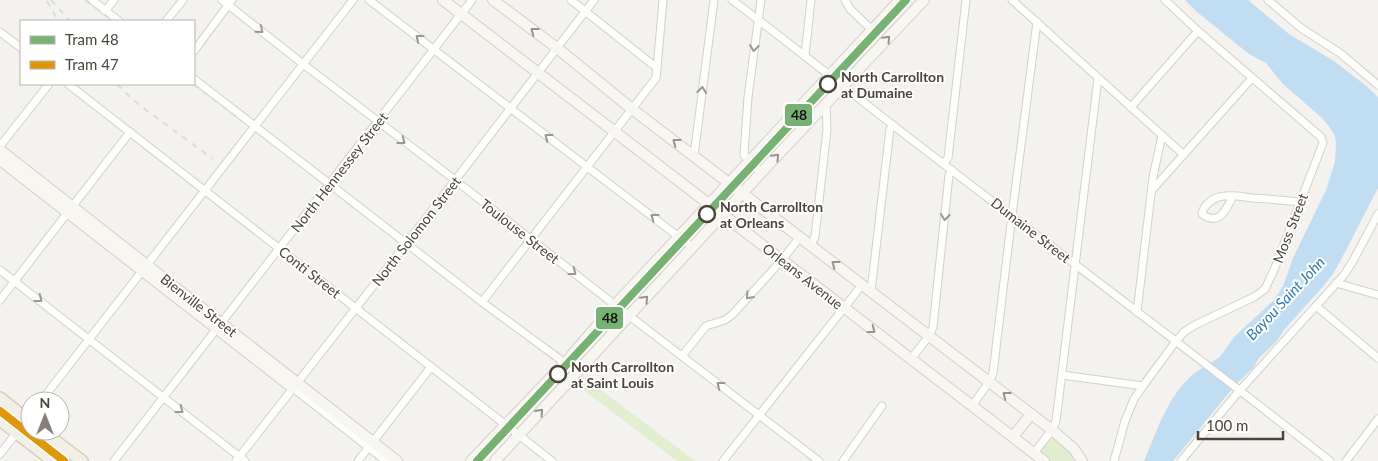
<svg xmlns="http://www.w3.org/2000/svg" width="1378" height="461" font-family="Lato,sans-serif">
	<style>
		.green { fill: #e1eecf }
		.water { fill: #c0ddf1 }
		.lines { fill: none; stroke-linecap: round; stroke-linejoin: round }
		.street-casing { stroke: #d2d0cb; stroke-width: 9 }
		.secondary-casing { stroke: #d3cfc5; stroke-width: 12 }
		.primary-casing { stroke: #d6cebb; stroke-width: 14 }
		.street { stroke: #fdfdfc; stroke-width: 7 }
		.secondary { stroke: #f7f6f1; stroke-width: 10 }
		.primary { stroke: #f2efe6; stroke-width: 11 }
		.rail { stroke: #dbdbda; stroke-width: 2; stroke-dasharray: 6 6; stroke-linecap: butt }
		.tram-1-casing { stroke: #fff; stroke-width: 11 }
		.tram-2-casing { stroke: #fff; stroke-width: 11 }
		.tram-1 { stroke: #78b272; stroke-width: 8 }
		.tram-2 { stroke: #dd9709; stroke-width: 8 }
		.oneway { stroke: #9b9791 }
		.oneway2 { stroke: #98948c }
		.stop-dot { fill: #fff; stroke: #4b4439; stroke-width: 2.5 }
		.labels { text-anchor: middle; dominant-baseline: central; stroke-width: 4; stroke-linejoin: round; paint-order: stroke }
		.stop-label { font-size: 14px; font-weight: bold; fill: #4b4439; stroke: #fff; text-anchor: start }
		.street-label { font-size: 14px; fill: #4b4439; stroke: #fff }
		.water-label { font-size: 15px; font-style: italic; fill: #2e7ab2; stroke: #fff }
		.line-badge { stroke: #fff; stroke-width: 2 }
		.pale-badge-label { font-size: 14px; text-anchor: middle; font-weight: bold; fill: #111 }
	</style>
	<rect width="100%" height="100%" fill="#f4f2ee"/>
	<!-- green -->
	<g class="green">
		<polygon points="585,378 695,461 677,461 577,385"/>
		<polygon points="1051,437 1054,437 1067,447 1079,461 1049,461 1040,454 1040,451"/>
	</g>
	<!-- water -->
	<polygon class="water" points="1185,0 1248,0 1289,34 1334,61 1365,85 1378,97 1378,188 1344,254 1333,274 1319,291 1284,330 1277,341 1259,358 1254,367 1237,383 1173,461 1144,461 1160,422 1171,401 1179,389 1188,379 1196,372 1220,357 1234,337 1274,300 1283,286 1293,258 1326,190 1335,162 1336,144 1335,136 1331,129 1323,119 1283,84 1266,63 1249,54 1197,12"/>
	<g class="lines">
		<!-- street casing -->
		<g class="street-casing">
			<g id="street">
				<polyline points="92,0 119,21"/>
				<polyline points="222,0 303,64 455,180 615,305 819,461"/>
				<polyline points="369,0 692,247"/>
				<polyline points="571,0 657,68"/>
				<path d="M732,0c55,41 108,84 162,126 145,112 292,221 436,335"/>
				<polyline points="761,0 748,97 744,155 761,173"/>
				<polyline points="845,0 850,9 872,30"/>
				<polyline points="1012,0 1184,155"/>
				<polyline points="1268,0 1301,28 1340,53 1378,85"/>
				<polyline points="105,11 114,0"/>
				<polyline points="166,21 183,0"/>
				<polyline points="0,32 21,48"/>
				<polyline points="194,51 232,0"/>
				<polyline points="805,55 811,0"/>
				<polyline points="194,79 482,302 565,363"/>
				<polyline points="68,84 552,461"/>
				<polyline points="1131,107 1198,31"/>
				<polyline points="0,146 49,84"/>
				<polyline points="694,156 714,0"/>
				<polyline points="944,163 948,158 966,0"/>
				<polyline points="1152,190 1252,78"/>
				<path d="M1233,196c-7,13 -13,31 -31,18 1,-9 13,-18 23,-18 9,-1 19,1 28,2 15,1 31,2 47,4"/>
				<polyline points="811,246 815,236 827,130 826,105"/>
				<polyline points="0,270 245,461"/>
				<polyline points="1336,283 1378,295"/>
				<polyline points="871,291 890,129 893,125"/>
				<polyline points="0,300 130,132"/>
				<polyline points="482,302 656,78 657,68 663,0"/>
				<polyline points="1316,306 1378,358"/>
				<polyline points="1137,312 1153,177 1162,135"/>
				<polyline points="682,356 706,326 725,320 732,315 782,260 800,237"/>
				<polyline points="911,359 929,336 933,327 949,175 952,170"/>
				<polyline points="1062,375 1143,386"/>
				<polyline points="293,388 386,461"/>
				<polyline points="41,401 353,0"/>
				<polyline points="972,406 989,382 993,373 1012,215 1037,22"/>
				<polyline points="1034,453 1052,430 1056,421 1098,78"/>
				<polyline points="0,454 29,417"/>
				<polyline points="114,461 472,0"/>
				<polyline points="236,461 406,244 594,0"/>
				<polyline points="358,461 431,367"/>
				<polyline points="723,461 862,285"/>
				<polyline points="843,461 882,406"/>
				<polyline points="1114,461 1125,421 1134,399 1143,386 1176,341 1184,332 1195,325 1254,297 1261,292 1265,289 1274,270 1323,143 1321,137 1198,31 1165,0"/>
				<polyline points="1181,461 1240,390 1344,275 1353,261 1378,214"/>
				<polyline points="1346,461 1378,419"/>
			</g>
		</g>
		<!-- secondary casing -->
		<g class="secondary-casing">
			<g id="secondary">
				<polyline points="443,0 1044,461"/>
				<polyline points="493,0 557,48 632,109 1052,430 1074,449 1082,461"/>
				<polyline points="0,150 397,461"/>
				<polyline points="0,160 293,388"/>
				<polyline points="1013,437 1031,414"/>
				<polyline points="471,461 565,363 615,305 900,0"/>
				<polyline points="495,461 771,162 924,0"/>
			</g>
		</g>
		<!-- primary casing -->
		<g class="primary-casing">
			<g id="primary">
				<polyline points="0,398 30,422"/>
				<polyline points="0,420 53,461"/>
				<polyline points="42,431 82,461"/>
			</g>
		</g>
		<!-- street -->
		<use href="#street" class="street"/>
		<!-- secondary -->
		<use href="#secondary" class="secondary"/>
		<!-- primary -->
		<use href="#primary" class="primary"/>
		<!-- rail -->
		<g class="rail">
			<polyline points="51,0 70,21"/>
			<polyline points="85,0 113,21"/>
			<polyline points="47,1 58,21"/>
			<polyline points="117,84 127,94 142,107 213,159"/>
			<polyline points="193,84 242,121"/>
		</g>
		<!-- tram-1 casing -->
		<g class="tram-1-casing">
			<polyline id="tram-1" points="477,461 906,0"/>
		</g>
		<!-- tram-2 casing -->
		<g class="tram-2-casing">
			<polyline id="tram-2" points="0,411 64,461"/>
		</g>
		<!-- tram-1 -->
		<use href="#tram-1" class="tram-1"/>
		<!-- tram-2 -->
		<use href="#tram-2" class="tram-2"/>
	</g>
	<!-- one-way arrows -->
	<defs><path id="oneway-chevron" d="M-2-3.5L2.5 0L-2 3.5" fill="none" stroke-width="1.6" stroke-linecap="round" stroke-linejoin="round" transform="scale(1.25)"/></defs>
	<g class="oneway">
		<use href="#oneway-chevron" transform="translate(260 30) rotate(39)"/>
		<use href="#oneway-chevron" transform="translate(419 38) rotate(-142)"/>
		<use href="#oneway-chevron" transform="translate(754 48) rotate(97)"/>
		<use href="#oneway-chevron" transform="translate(702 90) rotate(-83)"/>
		<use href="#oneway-chevron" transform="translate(548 137) rotate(-143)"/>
		<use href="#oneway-chevron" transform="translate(402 141) rotate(37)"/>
		<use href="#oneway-chevron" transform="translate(654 217) rotate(-143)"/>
		<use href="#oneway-chevron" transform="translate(945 217) rotate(96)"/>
		<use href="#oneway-chevron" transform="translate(573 272) rotate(38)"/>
		<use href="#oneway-chevron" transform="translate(749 296) rotate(132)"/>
		<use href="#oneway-chevron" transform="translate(39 299) rotate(38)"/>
		<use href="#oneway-chevron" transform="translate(720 385) rotate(-142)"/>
		<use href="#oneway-chevron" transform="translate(180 410) rotate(38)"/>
	</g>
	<g class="oneway2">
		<use href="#oneway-chevron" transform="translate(534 31) rotate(-143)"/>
		<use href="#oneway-chevron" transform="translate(887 39) rotate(-47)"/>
		<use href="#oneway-chevron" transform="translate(676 142) rotate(-143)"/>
		<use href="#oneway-chevron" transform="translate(776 157) rotate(-46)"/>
		<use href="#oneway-chevron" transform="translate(835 264) rotate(-143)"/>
		<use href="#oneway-chevron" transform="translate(645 299) rotate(-47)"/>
		<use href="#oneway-chevron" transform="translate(872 330) rotate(37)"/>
		<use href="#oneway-chevron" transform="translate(1006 395) rotate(-143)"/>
		<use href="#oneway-chevron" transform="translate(540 412) rotate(-48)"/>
	</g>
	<!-- markers -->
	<g class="stop-dot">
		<circle cx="828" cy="84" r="8"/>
		<circle cx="707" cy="214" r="8"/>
		<circle cx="558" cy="374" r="8"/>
	</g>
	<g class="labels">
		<!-- stop labels -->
		<g class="stop-label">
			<text x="841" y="76">North Carrollton<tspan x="841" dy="16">at Dumaine</tspan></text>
			<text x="720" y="206">North Carrollton<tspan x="720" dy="16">at Orleans</tspan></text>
			<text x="571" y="366">North Carrollton<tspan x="571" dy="16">at Saint Louis</tspan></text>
		</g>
		<!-- street labels -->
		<g class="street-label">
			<text transform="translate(339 172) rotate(-52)">North Hennessey Street</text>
			<text transform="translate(1290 228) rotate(-69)">Moss Street</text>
			<text transform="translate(1031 230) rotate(38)">Dumaine Street</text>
			<text transform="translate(416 231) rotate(-52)">North Solomon Street</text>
			<text transform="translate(520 231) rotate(38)">Toulouse Street</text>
			<text transform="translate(310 272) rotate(38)">Conti Street</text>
			<text transform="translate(803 276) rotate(38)">Orleans Avenue</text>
			<text transform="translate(199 305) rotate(38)">Bienville Street</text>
		</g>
		<!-- water labels -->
		<g class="water-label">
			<text transform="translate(1285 298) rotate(-47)">Bayou Saint John</text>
		</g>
	</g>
	<g class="line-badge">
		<rect x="784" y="103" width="29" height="24" rx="5" fill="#78b272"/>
		<rect x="595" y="306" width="29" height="24" rx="5" fill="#78b272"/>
	</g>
	<g class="pale-badge-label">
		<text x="799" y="120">48</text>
		<text x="610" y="323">48</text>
	</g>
	<!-- legend -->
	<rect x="20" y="20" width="175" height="65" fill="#ffffff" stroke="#b7b4b0"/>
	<rect x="30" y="36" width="25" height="8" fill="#78b272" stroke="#b7b4b0"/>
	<text x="65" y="45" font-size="15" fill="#4b4439">Tram 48</text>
	<rect x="30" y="61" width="25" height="8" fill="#dd9709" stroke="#b7b4b0"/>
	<text x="65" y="70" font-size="15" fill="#4b4439">Tram 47</text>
	<!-- north arrow -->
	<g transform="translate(45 416)"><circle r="24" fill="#ffffff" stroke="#b7b4b0"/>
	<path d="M0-4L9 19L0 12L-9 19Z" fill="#868178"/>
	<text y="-8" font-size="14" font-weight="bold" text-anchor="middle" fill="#4b4439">N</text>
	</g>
	<!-- scale -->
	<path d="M1198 431v8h85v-8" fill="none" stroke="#4b4439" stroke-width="2.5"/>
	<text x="1206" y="431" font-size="15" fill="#4b4439" stroke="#ffffff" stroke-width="4" paint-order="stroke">100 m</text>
</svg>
